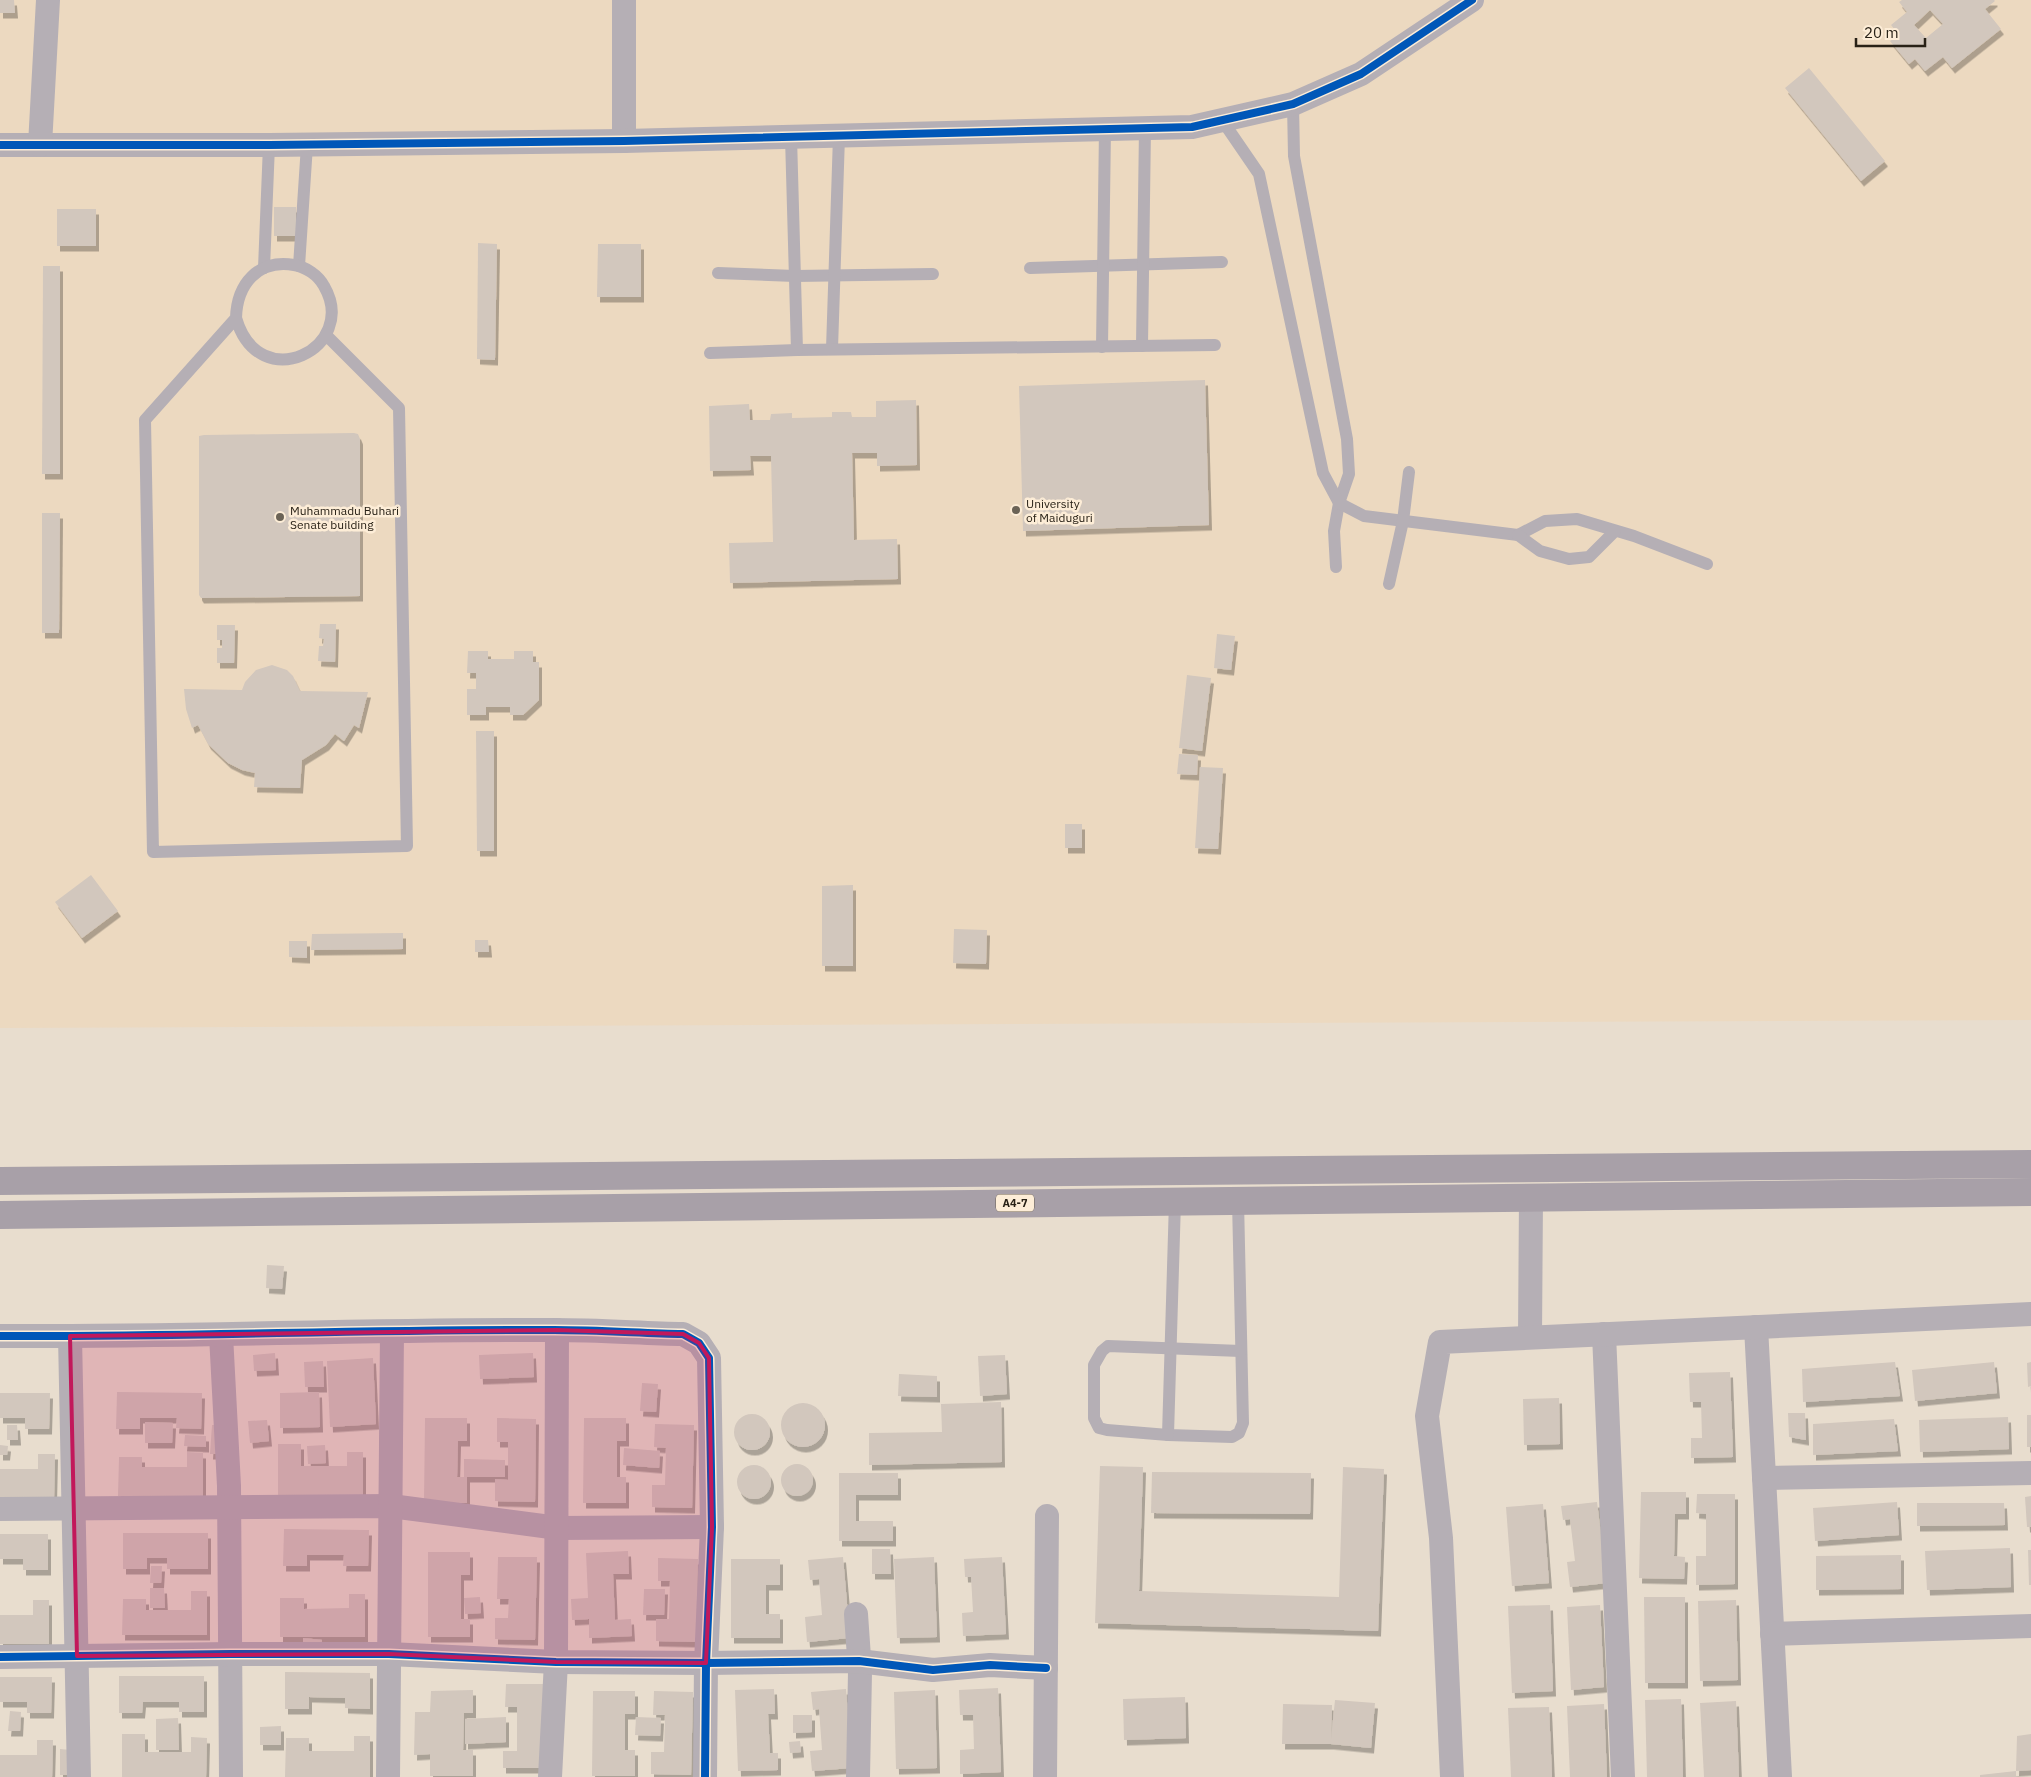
<svg xmlns="http://www.w3.org/2000/svg" width="2031" height="1777" font-family="'IBM Plex Sans',sans-serif">
	<style>
		.built { fill: #ecd9c0 }
		.building { fill: #d2c7bd; fill-rule: evenodd; filter: url(#shadow) }
		.lines { fill: none; stroke-linecap: round; stroke-linejoin: round }
		.service { stroke: #b5afb5; stroke-width: 12 }
		.minor { stroke: #b5afb5; stroke-width: 24 }
		.trunk { stroke: #a8a0a8; stroke-width: 28 }
		.cycleway-casing { stroke: #fdedd7; stroke-width: 11 }
		.cycleway { stroke: #0057b8; stroke-width: 8 }
		.marked { fill: #c2185b; fill-opacity: 0.2; stroke: #c2185b; stroke-width: 4; stroke-linejoin: round }
		.poi-dot { fill: #6b6356; stroke: #fdedd7; stroke-width: 2 }
		.labels { text-anchor: middle; dominant-baseline: central; stroke-width: 5; stroke-linejoin: round; paint-order: stroke }
		.shield { fill: #fdedd7; stroke: #685e50; stroke-width: 1 }
		.shield-label { font-size: 11px; font-weight: bold; fill: #282116 }
		.poi-label { font-size: 12px; fill: #282116; stroke: #fdedd7; text-anchor: start }
	</style>
	<defs>
		<filter id="shadow"><feDropShadow dx="3" dy="5.5" stdDeviation="0" flood-color="#0004"/></filter>
	</defs>
	<rect width="100%" height="100%" fill="#e8ddce"/>
	<!-- built -->
	<polygon class="built" points="0,0 2031,0 2031,1020 0,1028"/>
	<!-- building -->
	<g class="building">
		<polygon points="0,0 14,0 15,13 0,13"/>
		<path d="M1902,0h92l1,1 -10,8 16,20 -49,39 -9,-11 -18,14 -10,-12 -6,5 -19,-23 9,-6 -8,-10 16,-13 -8,-10zM1930,10l13,14 -17,14 -12,-13z"/>
		<polygon points="1809,68 1885,161 1861,181 1785,88"/>
		<rect x="274" y="207" width="22" height="29"/>
		<rect x="57" y="209" width="39" height="37"/>
		<polygon points="478,243 497,244 495,360 477,359"/>
		<polygon points="598,244 641,244 641,297 597,297"/>
		<polygon points="43,266 60,266 60,474 42,474"/>
		<polygon points="1205,380 1209,525 1023,531 1019,386"/>
		<polygon points="916,400 917,465 877,466 877,453 852,453 854,540 897,539 898,579 730,583 729,543 773,542 771,456 750,456 751,470 710,471 709,406 749,404 750,420 770,420 771,414 792,413 792,418 832,417 832,412 851,412 852,417 876,417 876,401"/>
		<polygon points="354,433 358,434 360,439 360,596 201,598 199,595 199,436 204,435"/>
		<polygon points="42,513 60,513 59,633 42,633"/>
		<polygon points="320,624 336,624 335,662 318,661 319,646 323,646 324,639 319,638"/>
		<polygon points="217,625 235,625 234,663 217,663 217,648 222,648 222,640 217,640"/>
		<polygon points="1217,634 1235,636 1231,670 1214,668"/>
		<polygon points="468,651 488,651 488,659 514,659 514,651 533,651 533,662 539,662 539,700 523,715 510,715 510,707 486,707 486,715 467,715 467,689 476,689 476,673 467,673"/>
		<polygon points="272,665 287,670 293,676 300,691 368,692 359,728 354,725 344,741 335,734 326,745 302,760 300,788 254,787 255,773 242,770 228,763 208,744 198,725 192,728 186,709 184,689 242,690 245,682 256,670"/>
		<polygon points="1187,675 1211,678 1202,751 1179,748"/>
		<polygon points="476,731 494,731 494,851 477,851"/>
		<polygon points="1179,754 1198,755 1197,775 1177,774"/>
		<polygon points="1200,767 1223,768 1218,849 1195,848"/>
		<rect x="1065" y="824" width="17" height="24"/>
		<polygon points="91,875 118,911 82,938 55,902"/>
		<polygon points="853,885 853,966 822,966 822,886"/>
		<polygon points="954,929 987,930 986,964 953,963"/>
		<polygon points="403,933 403,949 311,950 312,934"/>
		<polygon points="475,940 488,940 489,952 475,952"/>
		<polygon points="289,941 307,941 307,958 289,957"/>
		<polygon points="267,1265 284,1266 282,1289 266,1288"/>
		<polygon points="275,1353 276,1370 254,1371 253,1355"/>
		<polygon points="533,1353 534,1377 480,1379 479,1355"/>
		<polygon points="1005,1355 1007,1394 980,1396 978,1356"/>
		<polygon points="373,1358 376,1424 330,1427 327,1361"/>
		<polygon points="323,1361 324,1387 305,1387 304,1362"/>
		<polygon points="1895,1362 1900,1396 1803,1402 1802,1369"/>
		<polygon points="1994,1362 1997,1393 1915,1401 1912,1370"/>
		<polygon points="2031,1362 2031,1386 2028,1387 2027,1363"/>
		<polygon points="1730,1372 1733,1457 1691,1458 1691,1438 1702,1438 1701,1402 1690,1402 1689,1373"/>
		<polygon points="899,1374 937,1376 937,1397 898,1396"/>
		<polygon points="642,1383 658,1384 656,1412 640,1411"/>
		<polygon points="117,1392 202,1393 201,1429 176,1428 177,1418 140,1418 140,1429 116,1429"/>
		<polygon points="319,1392 320,1427 280,1428 280,1393"/>
		<polygon points="0,1393 50,1393 49,1429 25,1429 25,1418 0,1418"/>
		<polygon points="1559,1398 1560,1444 1524,1445 1523,1399"/>
		<polygon points="1001,1402 1002,1462 869,1465 869,1433 942,1432 941,1404"/>
		<circle cx="803" cy="1425" r="22"/>
		<polygon points="1788,1413 1805,1413 1806,1440 1789,1437"/>
		<circle cx="752" cy="1432" r="18"/>
		<rect x="2027" y="1415" width="4" height="32"/>
		<polygon points="2008,1417 2009,1449 1920,1452 1919,1420"/>
		<polygon points="425,1418 467,1418 467,1441 458,1441 457,1477 464,1477 464,1459 505,1460 505,1477 467,1477 467,1503 424,1503"/>
		<polygon points="497,1418 536,1419 535,1502 495,1501 495,1479 508,1480 508,1442 497,1442"/>
		<polygon points="584,1418 626,1418 626,1441 617,1441 617,1477 626,1477 626,1503 583,1503"/>
		<polygon points="1894,1419 1898,1451 1813,1455 1813,1424"/>
		<polygon points="267,1420 269,1441 250,1443 248,1421"/>
		<polygon points="145,1422 173,1423 172,1443 145,1443"/>
		<polygon points="655,1424 694,1425 692,1508 652,1507 652,1485 665,1485 666,1448 654,1447"/>
		<polygon points="7,1425 17,1425 18,1440 7,1440"/>
		<polygon points="212,1425 220,1425 219,1454 210,1454"/>
		<polygon points="185,1435 206,1436 206,1447 184,1446"/>
		<polygon points="278,1444 301,1444 301,1466 347,1466 347,1452 363,1452 363,1495 278,1495"/>
		<polygon points="0,1445 8,1446 7,1455 0,1455"/>
		<polygon points="325,1445 326,1463 308,1464 307,1446"/>
		<polygon points="624,1448 660,1451 659,1468 623,1465"/>
		<polygon points="187,1452 203,1453 203,1496 118,1496 119,1457 142,1457 142,1467 187,1467"/>
		<polygon points="38,1454 55,1454 54,1498 0,1498 0,1469 38,1469"/>
		<circle cx="797" cy="1480" r="16"/>
		<circle cx="754" cy="1482" r="17"/>
		<polygon points="1100,1466 1143,1467 1139,1591 1339,1597 1343,1467 1384,1469 1378,1631 1095,1623"/>
		<polygon points="1152,1472 1311,1473 1310,1514 1151,1513"/>
		<polygon points="839,1473 898,1473 898,1495 856,1495 856,1521 893,1521 893,1541 839,1541"/>
		<polygon points="1641,1492 1686,1492 1686,1514 1675,1514 1674,1556 1685,1557 1684,1579 1639,1578"/>
		<polygon points="1697,1494 1735,1494 1735,1584 1696,1585 1696,1556 1706,1556 1706,1514 1696,1513"/>
		<polygon points="2031,1496 2031,1527 2027,1527 2025,1497"/>
		<polygon points="1597,1502 1607,1583 1570,1587 1567,1562 1575,1561 1570,1519 1563,1520 1561,1506"/>
		<polygon points="1897,1502 1899,1535 1815,1541 1813,1508"/>
		<polygon points="1917,1503 2004,1503 2005,1525 1917,1526"/>
		<polygon points="1543,1504 1549,1583 1512,1586 1506,1507"/>
		<polygon points="284,1529 369,1530 368,1566 343,1566 344,1555 307,1555 307,1566 283,1566"/>
		<polygon points="123,1533 208,1533 208,1569 167,1569 167,1558 147,1558 147,1569 123,1569"/>
		<polygon points="0,1534 48,1534 48,1570 23,1570 23,1559 0,1559"/>
		<polygon points="2010,1548 2011,1587 1927,1590 1925,1551"/>
		<polygon points="872,1549 890,1549 891,1574 872,1574"/>
		<polygon points="2028,1550 2031,1550 2031,1585 2029,1585"/>
		<polygon points="628,1551 629,1574 613,1574 615,1620 631,1619 632,1636 589,1638 589,1619 572,1620 571,1599 588,1598 586,1553"/>
		<polygon points="428,1552 470,1552 470,1575 461,1575 461,1619 470,1619 470,1637 428,1637"/>
		<polygon points="1901,1555 1901,1589 1816,1590 1816,1556"/>
		<polygon points="498,1557 537,1557 535,1640 495,1639 495,1618 508,1618 509,1599 497,1599"/>
		<polygon points="843,1557 850,1638 807,1642 805,1617 822,1615 819,1579 810,1580 808,1560"/>
		<polygon points="934,1557 937,1637 897,1638 894,1559"/>
		<polygon points="1002,1557 1006,1634 963,1636 962,1613 973,1612 971,1577 965,1577 964,1559"/>
		<polygon points="658,1558 698,1559 696,1642 656,1641 656,1619 669,1619 670,1581 658,1581"/>
		<polygon points="731,1559 780,1559 780,1585 766,1585 766,1614 780,1614 780,1638 731,1638"/>
		<polygon points="151,1566 162,1566 161,1583 150,1583"/>
		<polygon points="150,1588 164,1588 165,1608 150,1608"/>
		<polygon points="644,1589 665,1589 664,1615 643,1615"/>
		<polygon points="191,1591 207,1591 207,1635 122,1635 123,1599 146,1599 146,1610 191,1610"/>
		<polygon points="349,1594 365,1594 365,1637 280,1637 280,1598 304,1598 304,1609 349,1608"/>
		<polygon points="480,1597 481,1613 465,1614 464,1598"/>
		<polygon points="1644,1597 1685,1597 1685,1683 1645,1683"/>
		<polygon points="33,1600 49,1600 49,1644 0,1644 0,1615 33,1615"/>
		<polygon points="1736,1600 1738,1680 1700,1681 1698,1601"/>
		<polygon points="1550,1605 1553,1691 1512,1693 1508,1606"/>
		<polygon points="1600,1605 1604,1687 1571,1690 1567,1607"/>
		<polygon points="303,1638 322,1640 321,1650 303,1649"/>
		<polygon points="285,1672 370,1673 370,1709 345,1708 345,1698 309,1697 309,1709 285,1709"/>
		<polygon points="119,1676 204,1676 204,1712 179,1712 179,1702 143,1702 142,1713 119,1713"/>
		<polygon points="0,1677 52,1677 51,1713 27,1713 27,1702 0,1702"/>
		<polygon points="506,1684 545,1684 543,1768 503,1768 503,1751 517,1751 517,1707 505,1707"/>
		<polygon points="998,1688 1001,1772 960,1774 960,1750 974,1749 973,1715 960,1715 959,1690"/>
		<polygon points="774,1689 775,1714 768,1714 770,1753 778,1753 778,1770 738,1771 735,1690"/>
		<polygon points="846,1689 852,1768 812,1771 810,1751 822,1750 819,1709 813,1710 811,1692"/>
		<polygon points="473,1690 473,1713 464,1713 463,1750 473,1750 473,1776 430,1776 430,1754 414,1755 415,1712 430,1712 431,1691"/>
		<polygon points="935,1690 937,1768 896,1769 894,1692"/>
		<polygon points="593,1691 635,1691 635,1714 625,1714 625,1750 635,1750 635,1776 592,1776"/>
		<polygon points="654,1691 693,1692 691,1775 651,1774 651,1752 664,1752 665,1715 653,1715"/>
		<polygon points="1185,1697 1186,1738 1124,1740 1123,1699"/>
		<polygon points="1681,1699 1683,1777 1647,1777 1645,1700"/>
		<polygon points="1335,1700 1375,1703 1371,1748 1331,1744 1282,1744 1283,1704 1332,1705 1331,1739"/>
		<polygon points="1736,1701 1739,1777 1704,1777 1700,1703"/>
		<polygon points="1604,1704 1607,1777 1570,1777 1567,1706"/>
		<polygon points="1549,1707 1552,1777 1511,1777 1508,1708"/>
		<polygon points="10,1711 21,1712 20,1731 8,1731"/>
		<polygon points="793,1715 812,1715 812,1732 793,1733"/>
		<polygon points="506,1717 506,1742 465,1744 465,1719"/>
		<polygon points="636,1717 661,1718 660,1736 635,1735"/>
		<polygon points="178,1718 179,1750 156,1750 156,1719"/>
		<polygon points="281,1726 281,1745 260,1745 260,1727"/>
		<polygon points="122,1734 145,1734 145,1752 191,1752 191,1737 207,1738 206,1777 122,1777"/>
		<polygon points="2031,1734 2031,1770 2016,1771 2017,1736"/>
		<polygon points="354,1736 370,1736 370,1777 285,1777 286,1738 309,1738 309,1751 354,1751"/>
		<polygon points="37,1740 53,1740 52,1777 0,1777 0,1755 37,1755"/>
		<polygon points="800,1741 801,1752 790,1753 789,1742"/>
		<polygon points="60,1749 71,1750 71,1775 60,1775"/>
		<polygon points="2016,1771 2016,1777 1980,1777 1980,1775"/>
	</g>
	<g class="lines">
		<!-- service -->
		<g class="service">
			<polyline points="1293,104 1294,156 1347,439 1349,474 1339,503 1334,531 1336,567"/>
			<polyline points="1222,120 1259,174 1323,473 1339,503 1364,516 1518,535 1545,521 1577,519 1634,536 1707,564"/>
			<polyline points="299,266 307,145"/>
			<polyline points="264,268 269,145"/>
			<polyline points="1030,268 1222,262"/>
			<polyline points="718,273 795,276 933,274"/>
			<path d="M236,318c23,80 124,30 88,-32 -6,-11 -18,-19 -30,-21 -36,-6 -57,19 -58,53l-91,102 8,432 254,-6 -8,-438 -73,-73"/>
			<polyline points="1142,346 1145,128"/>
			<polyline points="1102,347 1105,129"/>
			<polyline points="832,349 839,136"/>
			<polyline points="797,350 1215,345"/>
			<polyline points="710,353 797,350 791,137"/>
			<polyline points="1518,535 1540,551 1569,559 1589,557 1615,531"/>
			<polyline points="1389,584 1403,521 1409,472"/>
			<polyline points="1175,1201 1168,1435 1232,1437 1239,1433 1243,1423 1238,1201"/>
			<polyline points="1168,1435 1107,1430 1099,1428 1094,1418 1094,1365 1102,1351 1108,1346 1241,1351"/>
		</g>
		<!-- minor -->
		<g class="minor">
			<polyline points="624,0 624,141"/>
			<polyline points="0,145 269,145 624,141 1192,127 1293,104 1361,74 1472,0"/>
			<polyline points="40,145 48,0"/>
			<polyline points="1756,1327 1780,1777"/>
			<polyline points="1604,1334 1623,1777"/>
			<polyline points="221,1335 229,1486 231,1777"/>
			<path d="M0,1336c185,1 370,-7 554,-6 43,0 86,3 129,4l16,9 10,15 3,169 -6,136 -1,114"/>
			<polyline points="70,1336 79,1777"/>
			<polyline points="1530,1337 1531,1197"/>
			<polyline points="1764,1478 2031,1473"/>
			<polyline points="0,1509 391,1506 558,1528 712,1527"/>
			<polyline points="856,1614 860,1672 858,1777"/>
			<polyline points="1772,1634 2031,1626"/>
			<polyline points="0,1657 230,1654 389,1654 556,1662 706,1663 859,1661 933,1670 990,1665 1046,1668"/>
			<polyline points="388,1777 392,1332"/>
			<polyline points="550,1777 556,1662 557,1330"/>
			<polyline points="1045,1777 1047,1516"/>
			<polyline points="1452,1777 1441,1538 1427,1416 1440,1342 2031,1314"/>
		</g>
		<!-- trunk -->
		<g class="trunk">
			<polyline points="0,1181 2031,1164"/>
			<polyline points="0,1215 2031,1192"/>
		</g>
		<!-- cycleway casing -->
		<g class="cycleway-casing">
			<g id="cycleway">
				<polyline points="0,145 269,145 624,141 1192,127 1293,104 1361,74 1472,0"/>
				<path d="M0,1336c185,1 370,-7 554,-6 43,0 86,3 129,4l16,9 10,15 3,169 -6,136 -1,114"/>
				<polyline points="0,1657 230,1654 389,1654 556,1662 706,1663 859,1661 933,1670 990,1665 1046,1668"/>
			</g>
		</g>
		<!-- cycleway -->
		<use href="#cycleway" class="cycleway"/>
	</g>
	<!-- marked area -->
	<path class="marked" d="M557,1330l126,4 16,9 10,15 3,169 -6,136 -150,-1 -167,-8 -312,2 -7,-320z"/>
	<!-- markers -->
	<g class="poi-dot">
		<circle cx="1016" cy="510" r="5"/>
		<circle cx="280" cy="517" r="5"/>
	</g>
	<g class="labels">
		<!-- shield labels -->
		<rect class="shield" x="996" y="1194.5" width="38" height="17" rx="4"/>
		<g class="shield-label">
			<text x="1015" y="1203">A4-7</text>
		</g>
		<!-- poi labels -->
		<g class="poi-label">
			<text x="1026" y="503">University<tspan x="1026" dy="14">of Maiduguri</tspan></text>
			<text x="290" y="510">Muhammadu Buhari<tspan x="290" dy="14">Senate building</tspan></text>
		</g>
	</g>
	<!-- scale -->
	<path d="M1856 38v8h69v-8" fill="none" stroke="#282116" stroke-width="2.5"/>
	<text x="1864" y="38" font-size="15" fill="#282116" stroke="#fdedd7" stroke-width="4" paint-order="stroke">20 m</text>
</svg>
